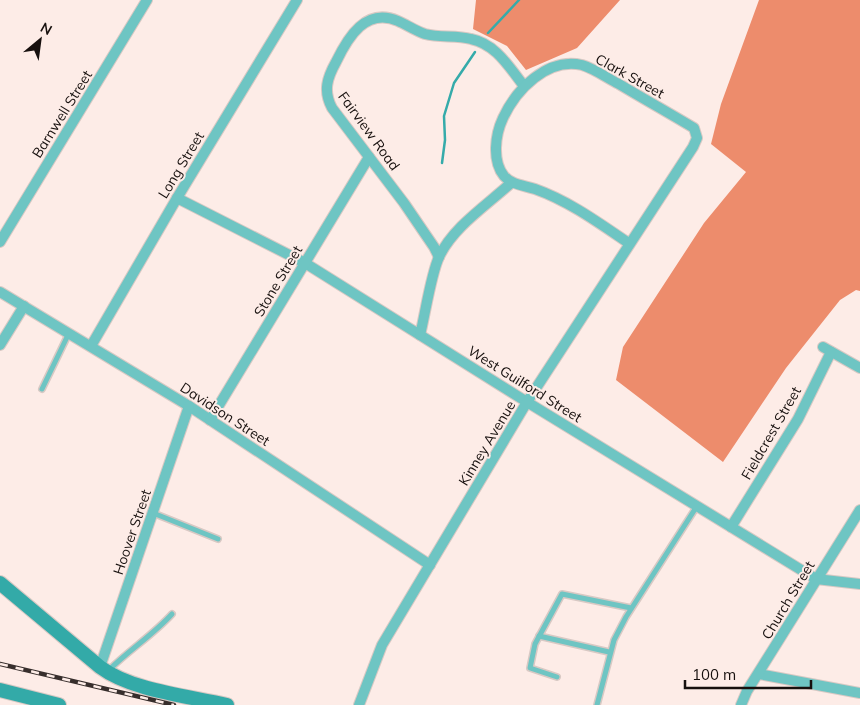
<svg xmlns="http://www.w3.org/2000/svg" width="860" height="705" font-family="Mulish,sans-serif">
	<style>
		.forest { fill: #ed8c6c }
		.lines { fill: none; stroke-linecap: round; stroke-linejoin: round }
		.stream { stroke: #35abaa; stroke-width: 2.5 }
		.lane-casing { stroke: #d8c9c4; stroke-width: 8 }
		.street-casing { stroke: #d8c9c4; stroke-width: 12 }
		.secondary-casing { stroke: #d8c9c4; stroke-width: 16 }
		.lane { stroke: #6ec5c3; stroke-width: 5 }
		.street { stroke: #6ec5c3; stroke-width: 10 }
		.secondary { stroke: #33aaa8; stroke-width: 14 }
		.rail-casing { stroke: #372e2c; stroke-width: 4.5 }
		.rail { stroke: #fdece7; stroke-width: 2.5; stroke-dasharray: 8; stroke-linecap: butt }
		.labels { text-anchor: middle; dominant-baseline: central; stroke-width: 4; stroke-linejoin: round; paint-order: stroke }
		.street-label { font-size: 14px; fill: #17100e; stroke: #fdece7 }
	</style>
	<rect width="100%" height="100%" fill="#fdece7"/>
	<!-- forest -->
	<g class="forest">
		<polygon points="476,0 620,0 577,48 526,70 507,46 473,29"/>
		<polygon points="759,0 860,0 860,291 856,290 840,300 786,368 723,462 616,380 623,347 704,223 746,172 711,144 721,104"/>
	</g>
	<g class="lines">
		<!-- stream -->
		<g class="stream">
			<polyline points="488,33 519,0"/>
			<polyline points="442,163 445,140 444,116 454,83 475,52"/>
		</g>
		<!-- lane casing -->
		<g class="lane-casing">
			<g id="lane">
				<polyline points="42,389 69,333"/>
				<polyline points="153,513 218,539"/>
				<polyline points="539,636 609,652"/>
				<path d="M109,670c20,-20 44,-35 63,-56"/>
				<polyline points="557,677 530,668 535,644 562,594 631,608"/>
				<polyline points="597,705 614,640 626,617 697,506"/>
			</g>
		</g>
		<!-- street casing -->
		<g class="street-casing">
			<g id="street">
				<polyline points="177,198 305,263 527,402 816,579 860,584"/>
				<polyline points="0,242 147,0"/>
				<path d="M439,257l-5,-10 -30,-44 -72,-95c-9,-17 -5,-30 4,-46 12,-25 30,-55 62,-41 9,4 18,10 27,13 15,4 31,1 46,5 25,5 38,28 53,47"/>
				<polyline points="0,292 189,406 430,565"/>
				<path d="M420,335c5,-20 11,-61 19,-78 14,-30 48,-52 72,-74"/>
				<polyline points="0,345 24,306"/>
				<polyline points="91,346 177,198 297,0"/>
				<polyline points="823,347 860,368"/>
				<polyline points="210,420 369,157"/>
				<polyline points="731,527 798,419 831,352"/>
				<polyline points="100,667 189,406"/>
				<polyline points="759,674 860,693"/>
				<path d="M359,705l23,-60 145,-243 166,-255 4,-9 -3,-10c-25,-15 -50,-29 -75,-44 -12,-6 -24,-15 -37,-19 -35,-8 -66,25 -79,53 -8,17 -11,43 1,58 8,9 19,9 31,13 34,12 64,34 95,55"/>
				<polyline points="741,705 747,691 860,510"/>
			</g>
		</g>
		<!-- secondary casing -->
		<g class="secondary-casing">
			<g id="secondary">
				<path d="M0,583l100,84c32,24 89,29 127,38"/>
				<polyline points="0,690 59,705"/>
			</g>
		</g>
		<!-- lane -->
		<use href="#lane" class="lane"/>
		<!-- street -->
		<use href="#street" class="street"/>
		<!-- secondary -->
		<use href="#secondary" class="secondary"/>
		<!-- rail casing -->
		<g class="rail-casing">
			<polyline id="rail" points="0,664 174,705"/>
		</g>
		<!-- rail -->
		<use href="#rail" class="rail"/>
	</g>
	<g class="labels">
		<!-- street labels -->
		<g class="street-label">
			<text transform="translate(630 76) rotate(29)">Clark Street</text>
			<text transform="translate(62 114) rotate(-58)">Barnwell Street</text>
			<text transform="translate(369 131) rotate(54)">Fairview Road</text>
			<text transform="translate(181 165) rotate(-59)">Long Street</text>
			<text transform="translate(278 281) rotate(-59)">Stone Street</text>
			<text transform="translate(525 384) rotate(32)">West Guilford Street</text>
			<text transform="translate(225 414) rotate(33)">Davidson Street</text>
			<text transform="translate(771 433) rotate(-60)">Fieldcrest Street</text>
			<text transform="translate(487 443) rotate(-59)">Kinney Avenue</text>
			<text transform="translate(132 532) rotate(-71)">Hoover Street</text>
			<text transform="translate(788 600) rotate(-59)">Church Street</text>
		</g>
	</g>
	<!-- north arrow -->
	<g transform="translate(40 40) rotate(29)" stroke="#fdece7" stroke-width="4" paint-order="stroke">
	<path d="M0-4L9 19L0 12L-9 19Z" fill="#17100e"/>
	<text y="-8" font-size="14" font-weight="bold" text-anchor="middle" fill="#17100e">N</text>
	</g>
	<!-- scale -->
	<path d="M685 680v8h126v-8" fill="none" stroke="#17100e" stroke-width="2.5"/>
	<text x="692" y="680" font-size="15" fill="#17100e" stroke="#fdece7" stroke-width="4" paint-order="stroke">100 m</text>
</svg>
